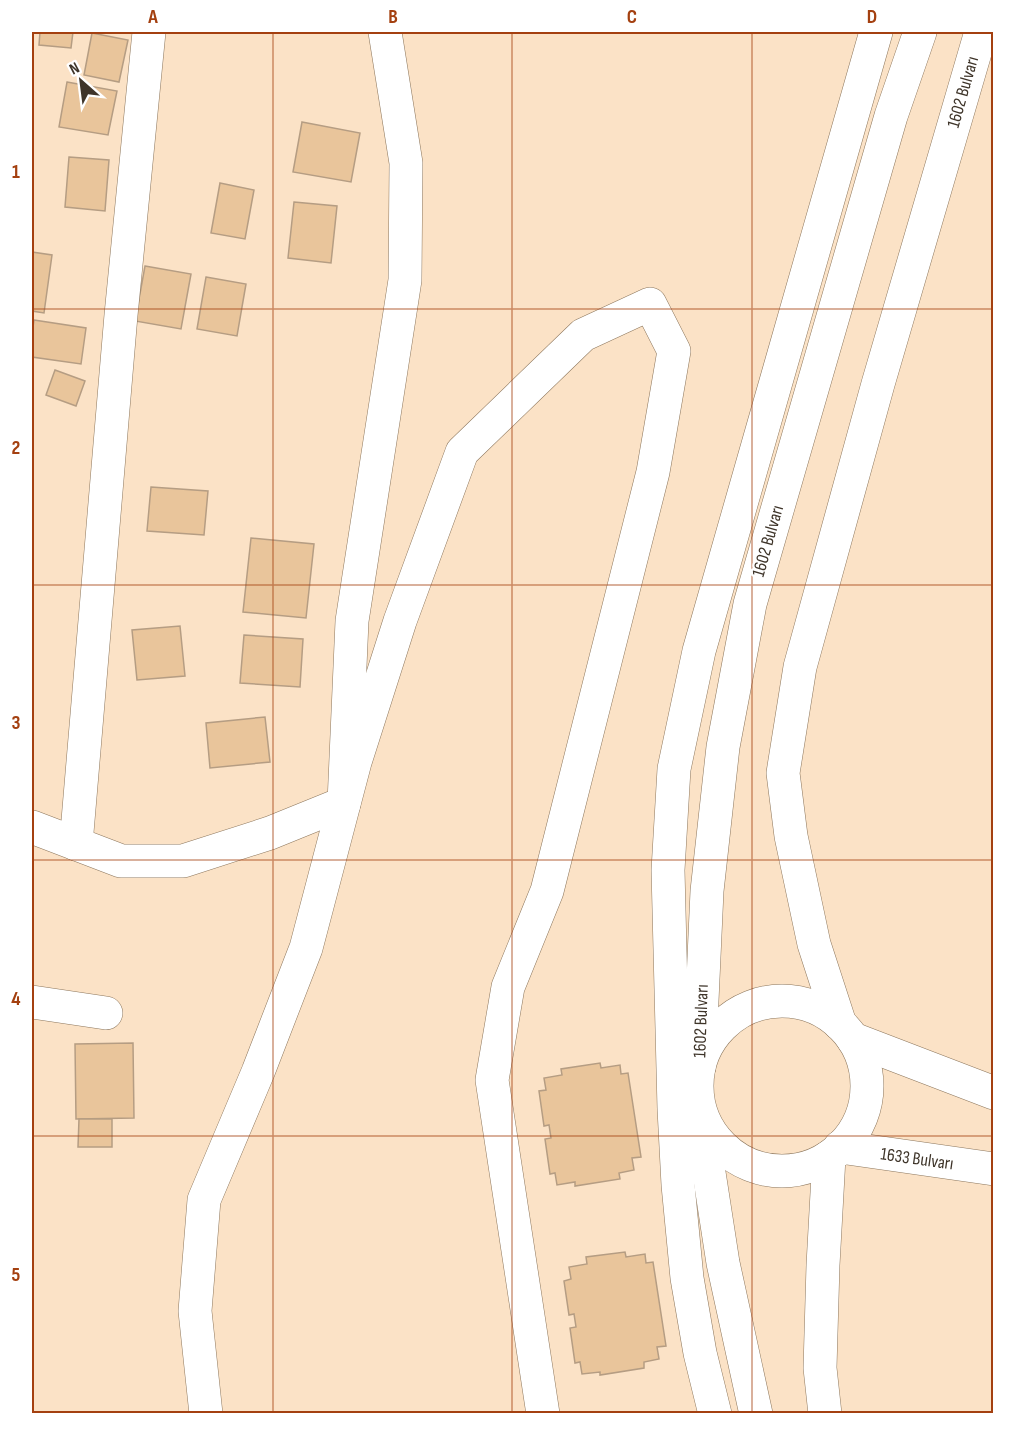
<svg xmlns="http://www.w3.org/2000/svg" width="1025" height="1445" font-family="'Sofia Sans Condensed',sans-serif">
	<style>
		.building { fill: #e9c59b; stroke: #b59d83; stroke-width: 1.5 }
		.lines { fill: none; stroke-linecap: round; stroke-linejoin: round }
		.minor-casing { stroke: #8d775d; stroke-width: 34 }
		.minor { stroke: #fff; stroke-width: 33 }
		.grid { fill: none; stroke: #a44010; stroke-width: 1.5; stroke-opacity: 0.55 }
		.labels { text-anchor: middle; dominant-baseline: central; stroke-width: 4.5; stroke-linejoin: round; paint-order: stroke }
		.street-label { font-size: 18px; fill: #3e3429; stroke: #fff }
		.neatline { fill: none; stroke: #a44010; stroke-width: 2 }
		.grid-label { font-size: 20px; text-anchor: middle; font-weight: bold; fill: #a44010 }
	</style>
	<rect width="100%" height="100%" fill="#fbe2c6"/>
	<!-- building -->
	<g class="building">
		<polygon points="40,32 73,32 71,48 39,45"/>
		<polygon points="92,33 128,40 119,82 84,75"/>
		<polygon points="67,82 117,91 108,135 59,127"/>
		<polygon points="302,122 360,133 351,182 293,172"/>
		<polygon points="69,157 109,160 105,211 65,207"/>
		<polygon points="220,183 254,190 245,239 211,233"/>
		<polygon points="294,202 337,206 331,263 288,258"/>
		<polygon points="32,252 52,255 44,313 32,311"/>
		<polygon points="145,266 191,274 181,329 135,321"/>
		<polygon points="206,277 246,284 237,336 197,329"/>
		<polygon points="34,320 86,328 81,364 32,357 32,334"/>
		<polygon points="55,370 85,381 76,406 46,395"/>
		<polygon points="151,487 208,491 204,535 147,531"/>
		<polygon points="251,538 314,544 306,618 243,612"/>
		<polygon points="180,626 185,676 137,680 132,630"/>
		<polygon points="244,635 303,639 300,687 240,683"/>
		<polygon points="265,717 270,762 210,768 206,723"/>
		<polygon points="133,1043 134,1118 76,1119 75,1044"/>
		<polygon points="600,1063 601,1068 620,1065 621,1074 628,1073 641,1157 632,1158 634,1170 619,1173 620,1179 575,1186 575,1182 557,1185 555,1173 550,1174 545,1139 551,1138 549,1125 544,1126 539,1091 546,1090 544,1078 562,1075 561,1069"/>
		<polygon points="79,1119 112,1119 112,1147 78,1147"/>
		<polygon points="625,1252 626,1257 645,1254 646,1263 653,1262 666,1346 657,1347 659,1359 644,1362 644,1368 600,1375 600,1372 582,1374 580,1362 575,1363 570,1328 576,1327 574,1314 569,1315 564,1281 571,1279 569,1267 587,1264 586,1257"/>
	</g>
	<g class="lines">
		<!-- minor casing -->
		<g class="minor-casing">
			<g id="minor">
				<polyline points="32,827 121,861 183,861 270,833 344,803 352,621 405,280 406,163 385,32"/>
				<polyline points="76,844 121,315 149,32"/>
				<circle cx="782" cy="1086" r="85"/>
				<polyline points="32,1002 106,1013"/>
				<polyline points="840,1024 814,944 791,836 783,773 800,667 878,384 981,32"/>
				<polyline points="853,1039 994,1093"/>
				<polyline points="699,1067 707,891 723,747 750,604 891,116 920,32"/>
				<polyline points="701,1121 723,1263 756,1414"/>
				<polyline points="840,1147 994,1169"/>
				<polyline points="206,1414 195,1311 204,1200 258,1072 306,948 355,762 400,621 462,452 583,335 650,304 674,351 653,472 547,891 508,987 492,1080 543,1414"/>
				<polyline points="715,1414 700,1353 687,1278 678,1185 674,1109 668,870 674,769 699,651 876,32"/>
				<polyline points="825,1414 820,1368 823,1265 829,1157"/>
			</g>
		</g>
		<!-- minor -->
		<use href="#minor" class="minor"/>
	</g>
	<!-- grid -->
	<path class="grid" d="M273,32v1382M512,32v1382M752,32v1382M32,309h962M32,585h962M32,860h962M32,1136h962"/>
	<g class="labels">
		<!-- street labels -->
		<g class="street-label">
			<text transform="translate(963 92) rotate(-74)">1602 Bulvarı</text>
			<text transform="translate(768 541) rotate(-74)">1602 Bulvarı</text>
			<text transform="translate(701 1021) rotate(-88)">1602 Bulvarı</text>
			<text transform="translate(917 1159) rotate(8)">1633 Bulvarı</text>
		</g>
	</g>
	<!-- border -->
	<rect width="1025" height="1445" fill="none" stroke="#ffffff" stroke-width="66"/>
	<!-- north arrow -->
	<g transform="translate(81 81) rotate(332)" stroke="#ffffff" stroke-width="4.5" paint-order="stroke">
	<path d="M0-4.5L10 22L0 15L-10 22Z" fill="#3e3429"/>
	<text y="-9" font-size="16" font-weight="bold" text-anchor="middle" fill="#3e3429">N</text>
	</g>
	<rect x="33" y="33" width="959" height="1379" class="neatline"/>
	<g class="grid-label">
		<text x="153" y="23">A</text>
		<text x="393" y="23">B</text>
		<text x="632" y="23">C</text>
		<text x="872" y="23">D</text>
		<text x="16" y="178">1</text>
		<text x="16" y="454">2</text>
		<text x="16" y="729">3</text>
		<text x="16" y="1005">4</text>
		<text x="16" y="1281">5</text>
	</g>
</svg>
